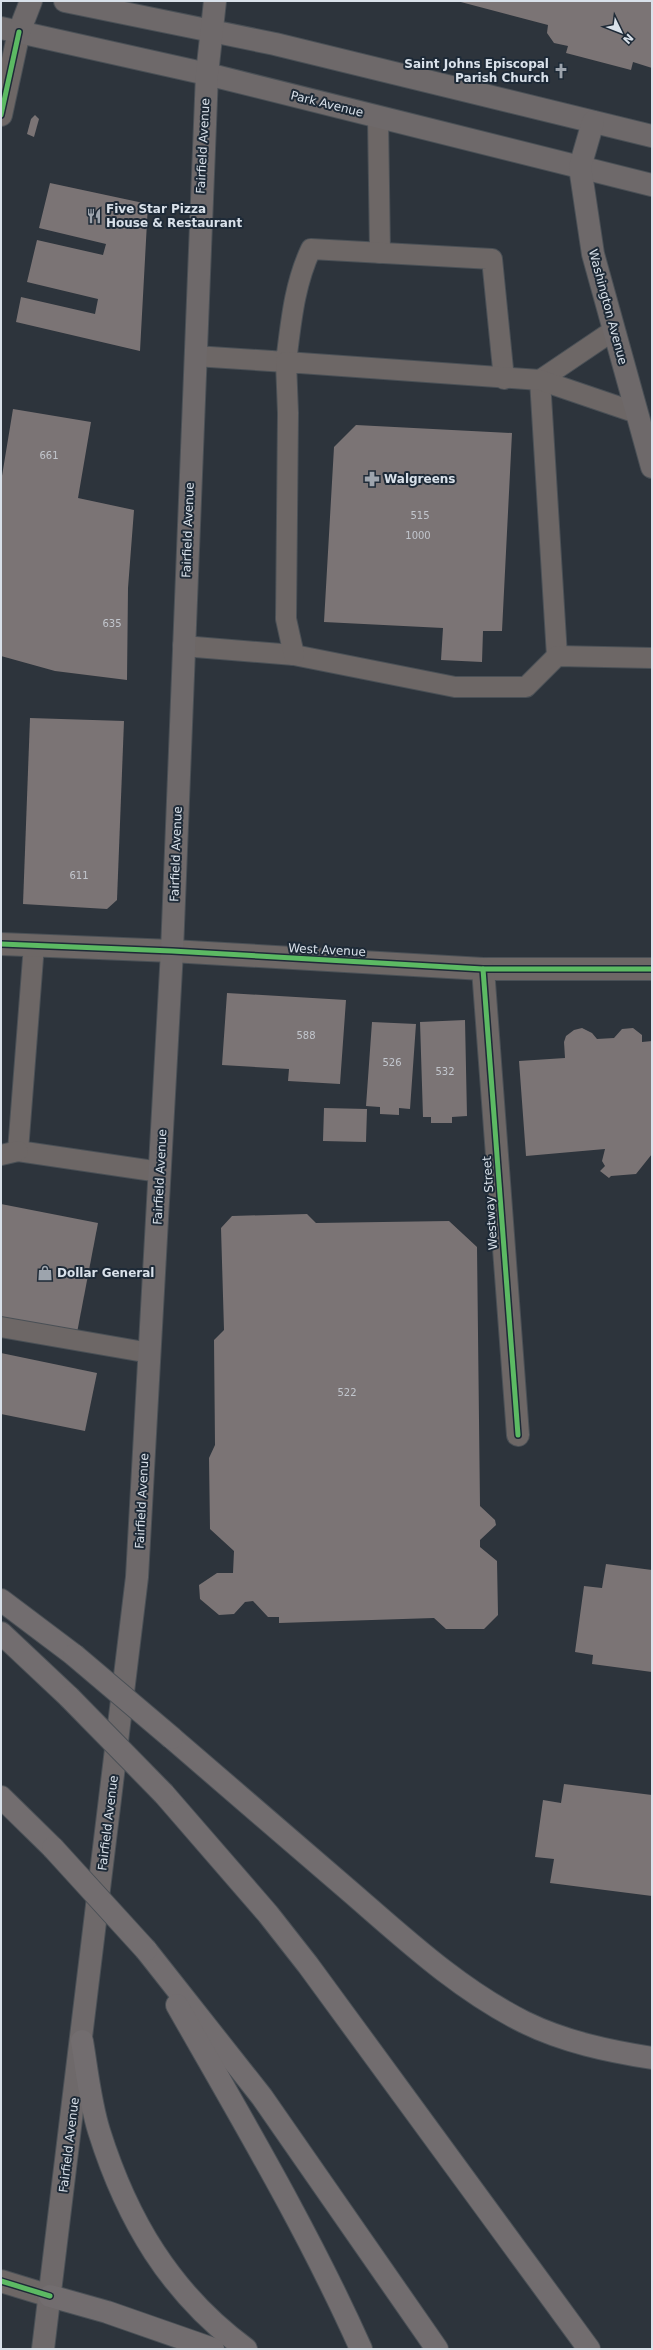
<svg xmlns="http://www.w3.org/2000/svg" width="653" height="2350" font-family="'DejaVu Sans',sans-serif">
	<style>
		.building { fill: #7b7475 }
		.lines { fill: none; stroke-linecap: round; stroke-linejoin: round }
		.service-casing { stroke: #4a5056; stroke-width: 22 }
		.minor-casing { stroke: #4a5056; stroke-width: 24 }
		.tertiary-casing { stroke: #4a5056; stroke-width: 24 }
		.secondary-casing { stroke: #4a5056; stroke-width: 24 }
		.motorway-casing { stroke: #4a5056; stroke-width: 24 }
		.service { stroke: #6d6766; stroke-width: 20 }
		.minor { stroke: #6d6766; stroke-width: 22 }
		.tertiary { stroke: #6d6766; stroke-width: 22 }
		.secondary { stroke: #6e696a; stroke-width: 22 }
		.motorway { stroke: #726d6f; stroke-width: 22 }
		.motorway-bridge-casing { stroke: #4a5056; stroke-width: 24; stroke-linecap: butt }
		.motorway-bridge { stroke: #726d6f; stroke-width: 22 }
		.cycleway-casing { stroke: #1e2a37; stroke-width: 8 }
		.cycleway { stroke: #5cba63; stroke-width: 5 }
		.labels { text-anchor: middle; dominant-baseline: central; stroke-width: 4; stroke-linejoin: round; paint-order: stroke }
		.number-label { font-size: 10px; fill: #c2c6cd }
		.poi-label { font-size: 12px; font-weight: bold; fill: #d9e1ea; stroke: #1e2a37; text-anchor: start }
		.street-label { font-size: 12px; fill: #d9e1ea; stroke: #1e2a37 }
	</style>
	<rect width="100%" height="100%" fill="#2d343c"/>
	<!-- building -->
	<g class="building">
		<polygon points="457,1 652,1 652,68 633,62 631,70 566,53 568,46 554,43 547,33 548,25"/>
		<polygon points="35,115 39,119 34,137 27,134 31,119"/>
		<polygon points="50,183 148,204 140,351 16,322 21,297 95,314 98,299 27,282 37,240 103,255 106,244 39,228"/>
		<polygon points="13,409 91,422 78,498 134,510 128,588 127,680 55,671 1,656 1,482"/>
		<polygon points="356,425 512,433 502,631 483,631 482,662 441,660 443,628 324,622 334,447"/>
		<polygon points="30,718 124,721 117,900 107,909 23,904"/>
		<polygon points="227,993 346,1000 340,1084 288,1081 289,1069 222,1065"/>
		<polygon points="465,1020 467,1116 452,1117 452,1123 431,1123 431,1117 423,1117 420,1022"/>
		<polygon points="372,1022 416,1024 410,1109 399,1108 399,1115 380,1114 380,1107 366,1106"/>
		<polygon points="582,1028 592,1033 597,1039 614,1038 622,1029 633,1028 642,1035 642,1042 652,1041 652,1154 636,1174 611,1176 609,1178 600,1171 605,1166 602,1161 605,1149 526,1156 519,1061 565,1058 564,1042 566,1036 574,1030"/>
		<polygon points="324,1108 367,1109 366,1142 323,1141"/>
		<polygon points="1,1204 98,1223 76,1338 1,1323"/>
		<polygon points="307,1214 316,1223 449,1221 477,1247 480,1506 495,1520 496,1525 480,1540 480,1547 497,1561 498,1615 484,1629 446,1629 434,1618 279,1623 279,1617 268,1617 253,1601 245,1602 234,1614 219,1615 200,1599 199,1585 217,1573 233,1573 234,1551 210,1529 209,1458 215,1445 214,1340 224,1330 221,1228 232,1216"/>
		<polygon points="1,1353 97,1373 85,1431 1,1414"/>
		<polygon points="606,1564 652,1570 652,1672 592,1664 593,1655 575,1652 584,1586 602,1588"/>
		<polygon points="564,1784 652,1795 652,1896 550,1883 554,1859 535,1857 543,1800 561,1803"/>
	</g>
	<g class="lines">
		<!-- service casing -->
		<g class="service-casing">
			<g id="service">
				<polyline points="378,117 380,253"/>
				<path d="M195,356l91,6c5,-39 8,-77 25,-113l181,10 12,120"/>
				<polyline points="540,380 557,656"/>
				<polyline points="540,380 614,330"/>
				<polyline points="183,646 294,655 455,687 526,687 557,656 652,658"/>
				<polyline points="294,655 286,619 288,413 286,362 540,380 637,413"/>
				<polyline points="34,945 18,1151 160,1172"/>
				<polyline points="1,1155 18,1151"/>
				<polyline points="1,1327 150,1353"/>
			</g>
		</g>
		<!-- minor casing -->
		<g class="minor-casing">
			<g id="minor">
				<polyline points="1,944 172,951 483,969 652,969"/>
				<polyline points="483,969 518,1435"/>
				<polyline points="1,2281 50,2296"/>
			</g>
		</g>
		<!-- tertiary casing -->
		<g class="tertiary-casing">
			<polyline id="tertiary" points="1,115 19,32"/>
		</g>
		<!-- secondary casing -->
		<g class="secondary-casing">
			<g id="secondary">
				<polyline points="65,1 275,44 652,136"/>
				<polyline points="1,28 207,74 652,185"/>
				<polyline points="19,32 31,1"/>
				<polyline points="593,122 580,167 593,254 652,467"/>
				<polyline points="43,2349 137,1577 172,951 207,74 215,1"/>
			</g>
		</g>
		<!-- motorway casing -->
		<g class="motorway-casing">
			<g id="motorway">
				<polyline points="1,1600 74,1655"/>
				<polyline points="1,1633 69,1697"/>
				<path d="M172,1738c60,52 120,104 181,156 54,47 107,96 171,128 41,20 84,29 128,36"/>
				<polyline points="164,1794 268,1914 308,1965 589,2349"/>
				<polyline points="1,1797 53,1848"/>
				<polyline points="146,1950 262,2097 437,2349"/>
				<path d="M177,2005c64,113 131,225 184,344"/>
				<path d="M82,2041c5,30 8,61 17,90 28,89 71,162 147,218"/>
				<polyline points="50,2296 107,2312 213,2349"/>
			</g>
		</g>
		<!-- service -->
		<use href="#service" class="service"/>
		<!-- minor -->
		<use href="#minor" class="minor"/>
		<!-- tertiary -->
		<use href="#tertiary" class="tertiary"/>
		<!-- secondary -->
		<use href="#secondary" class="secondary"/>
		<!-- motorway -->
		<use href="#motorway" class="motorway"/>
		<!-- motorway-bridge casing -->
		<g class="motorway-bridge-casing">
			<g id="motorway-bridge">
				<polyline points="74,1655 172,1738"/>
				<polyline points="69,1697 164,1794"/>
				<polyline points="53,1848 146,1950"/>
			</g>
		</g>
		<!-- motorway-bridge -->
		<use href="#motorway-bridge" class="motorway-bridge"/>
		<!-- cycleway casing -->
		<g class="cycleway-casing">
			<g id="cycleway">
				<polyline points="1,115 19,32"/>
				<polyline points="1,944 172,951 483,969 652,969"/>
				<polyline points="483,969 518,1435"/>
				<polyline points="1,2281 50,2296"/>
			</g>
		</g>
		<!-- cycleway -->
		<use href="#cycleway" class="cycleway"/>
	</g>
	<!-- icons -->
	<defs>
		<g id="church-bare" transform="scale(1.2)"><path d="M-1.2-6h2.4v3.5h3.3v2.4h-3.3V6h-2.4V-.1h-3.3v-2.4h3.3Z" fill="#9da4ad" stroke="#1e2a37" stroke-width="2.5" paint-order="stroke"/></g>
		<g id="restaurant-bare" transform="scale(1.2)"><path d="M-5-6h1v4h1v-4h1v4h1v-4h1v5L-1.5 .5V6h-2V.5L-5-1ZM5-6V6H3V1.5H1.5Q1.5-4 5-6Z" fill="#9da4ad" stroke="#1e2a37" stroke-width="2.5" paint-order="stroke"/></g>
		<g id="pharmacy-bare" transform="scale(1.2)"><path d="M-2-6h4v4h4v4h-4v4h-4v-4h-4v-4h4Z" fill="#9da4ad" stroke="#1e2a37" stroke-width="2.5" paint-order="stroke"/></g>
		<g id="shop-bare" transform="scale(1.2)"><path d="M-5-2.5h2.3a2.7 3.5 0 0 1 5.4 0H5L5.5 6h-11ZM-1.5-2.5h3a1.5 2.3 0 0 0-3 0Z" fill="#9da4ad" stroke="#1e2a37" stroke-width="2.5" paint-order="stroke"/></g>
	</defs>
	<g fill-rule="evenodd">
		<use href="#church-bare" x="561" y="71"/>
		<use href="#restaurant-bare" x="94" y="216"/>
		<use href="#pharmacy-bare" x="372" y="479"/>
		<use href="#shop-bare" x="45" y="1273"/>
	</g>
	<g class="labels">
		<!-- number labels -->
		<g class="number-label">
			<text x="49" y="455">661</text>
			<text x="420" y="515">515</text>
			<text x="418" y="535">1000</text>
			<text x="112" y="623">635</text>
			<text x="79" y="875">611</text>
			<text x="306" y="1035">588</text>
			<text x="392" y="1062">526</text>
			<text x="445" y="1071">532</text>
			<text x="347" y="1392">522</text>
		</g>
		<!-- poi labels -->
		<g class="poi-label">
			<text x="549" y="64" text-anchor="end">Saint Johns Episcopal<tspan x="549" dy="14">Parish Church</tspan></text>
			<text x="106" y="209">Five Star Pizza<tspan x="106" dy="14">House &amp; Restaurant</tspan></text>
			<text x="384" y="479">Walgreens</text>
			<text x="57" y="1273">Dollar General</text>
		</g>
		<!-- street labels -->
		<g class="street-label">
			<text transform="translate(327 104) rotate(14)">Park Avenue</text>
			<text transform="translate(203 146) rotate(-87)">Fairfield Avenue</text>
			<text transform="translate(608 307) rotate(75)">Washington Avenue</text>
			<text transform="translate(188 530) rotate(-88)">Fairfield Avenue</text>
			<text transform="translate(176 854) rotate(-88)">Fairfield Avenue</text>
			<text transform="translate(327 950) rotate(3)">West Avenue</text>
			<text transform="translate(160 1177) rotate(-87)">Fairfield Avenue</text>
			<text transform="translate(490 1203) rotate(-94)">Westway Street</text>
			<text transform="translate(142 1501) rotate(-87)">Fairfield Avenue</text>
			<text transform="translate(108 1823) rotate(-83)">Fairfield Avenue</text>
			<text transform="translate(69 2145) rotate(-83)">Fairfield Avenue</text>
		</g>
	</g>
	<!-- border -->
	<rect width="653" height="2350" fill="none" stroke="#d9e1ea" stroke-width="4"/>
	<!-- north arrow -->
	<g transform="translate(621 32) rotate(133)" stroke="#1e2a37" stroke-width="3" paint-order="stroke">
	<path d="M0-3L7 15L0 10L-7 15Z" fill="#d9e1ea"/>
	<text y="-6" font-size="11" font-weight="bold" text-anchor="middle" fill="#d9e1ea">N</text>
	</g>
</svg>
